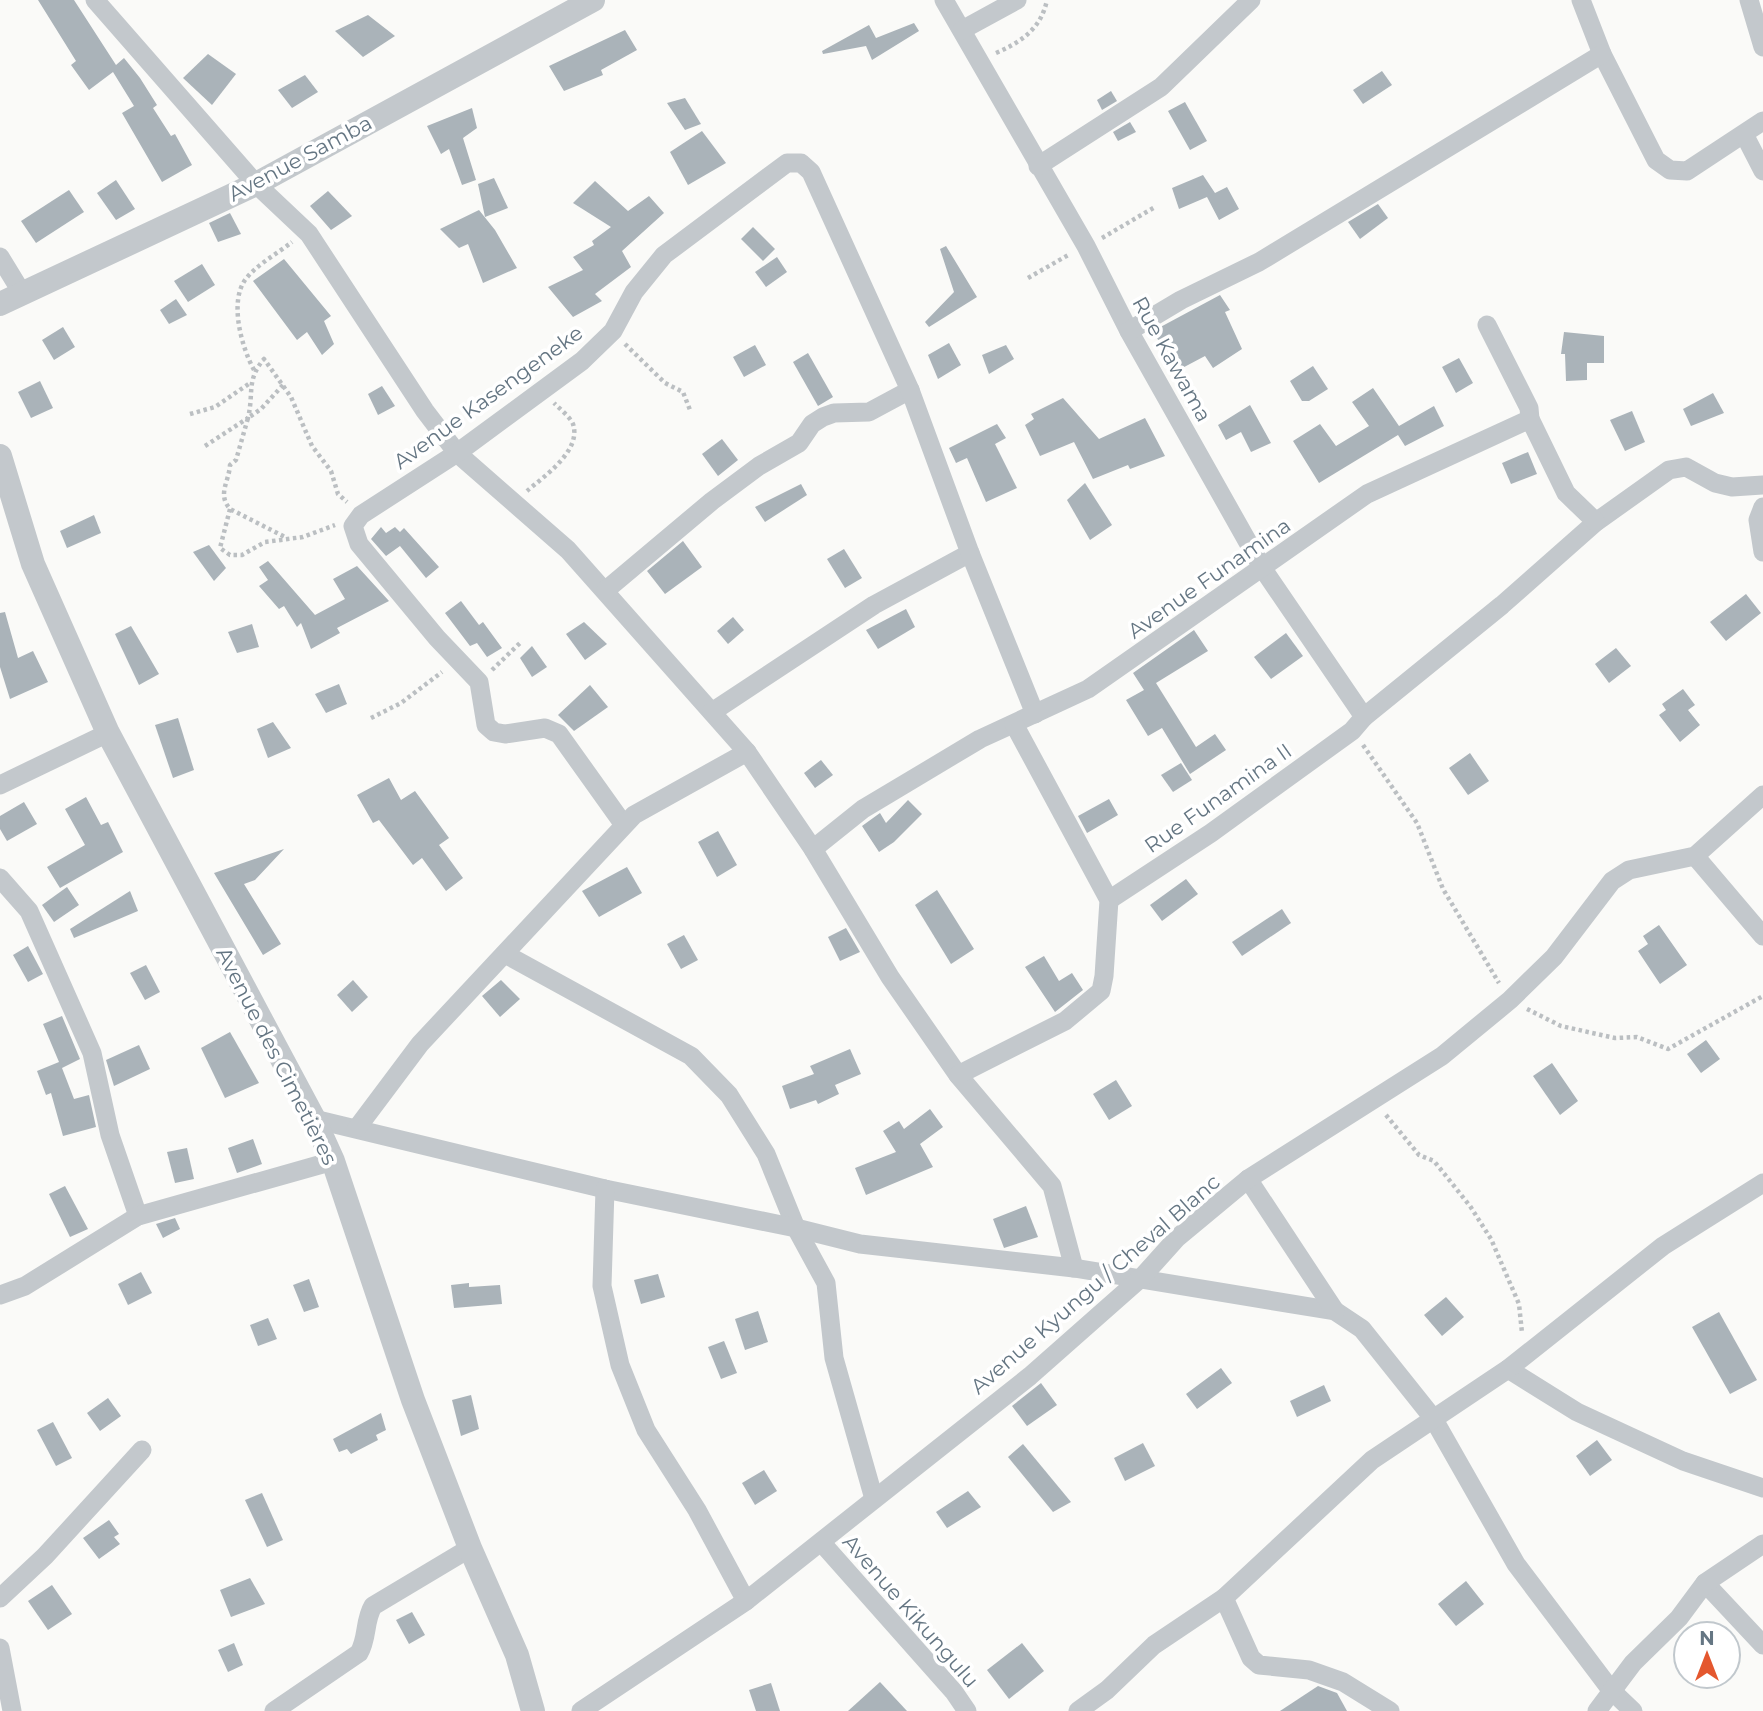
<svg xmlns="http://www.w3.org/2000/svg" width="1763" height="1711" font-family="Montserrat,sans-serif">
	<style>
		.building { fill: #aab3b9 }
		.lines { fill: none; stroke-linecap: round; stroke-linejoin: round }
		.path { stroke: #bbbfc2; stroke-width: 4.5; stroke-dasharray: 3.5 3.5; stroke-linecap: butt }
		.minor { stroke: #c3c8cc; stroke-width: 19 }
		.tertiary { stroke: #c3c8cc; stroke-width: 24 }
		.labels { text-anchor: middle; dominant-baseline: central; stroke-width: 7; stroke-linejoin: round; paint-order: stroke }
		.street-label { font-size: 21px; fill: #657683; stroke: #fff }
	</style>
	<rect width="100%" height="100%" fill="#fafaf8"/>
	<!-- building -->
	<g class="building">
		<polygon points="38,0 74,0 116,65 124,58 140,78 157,105 153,108 171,136 175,134 192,165 162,182 122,113 134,106 113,72 89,90 71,65 76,61"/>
		<polygon points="368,15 395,36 363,57 335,31"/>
		<polygon points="914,23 919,31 872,60 866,46 823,54 822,51 869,25 876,38"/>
		<polygon points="625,30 637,50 601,70 603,75 564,91 549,66"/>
		<polygon points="208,54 236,74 212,105 183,78"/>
		<polygon points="1382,71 1392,85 1363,104 1353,90"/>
		<polygon points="305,75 318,92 292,108 278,90"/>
		<polygon points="1111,91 1117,101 1102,110 1097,100"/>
		<polygon points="685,98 701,124 685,130 667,103"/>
		<polygon points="1185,102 1207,141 1190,150 1168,111"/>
		<polygon points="472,108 477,128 463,138 476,180 462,185 449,149 441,154 427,126"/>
		<polygon points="1130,122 1136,132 1118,141 1113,132"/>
		<polygon points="702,131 726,163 688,185 670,152"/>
		<polygon points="1203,175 1215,193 1227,187 1239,209 1219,220 1207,197 1179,209 1172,188"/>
		<polygon points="494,178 508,208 485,217 478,184"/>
		<polygon points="116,180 135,209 116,220 97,193"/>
		<polygon points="595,181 628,211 649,196 664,213 622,251 631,267 595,294 602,301 573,317 548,287 583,270 573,257 594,245 592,241 611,227 573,203"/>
		<polygon points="69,190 84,212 36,243 21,221"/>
		<polygon points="328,191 352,216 331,230 310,206"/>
		<polygon points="1378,204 1388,218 1360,239 1348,222"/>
		<polygon points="479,210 495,230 517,268 483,283 468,244 459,248 440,229"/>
		<polygon points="230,213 241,234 218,242 209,223"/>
		<polygon points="753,227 775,249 763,261 741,239"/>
		<polygon points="946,246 977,297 929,327 925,322 954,292 940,249"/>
		<polygon points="777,257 787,272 766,287 755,272"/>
		<polygon points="284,259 331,316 324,321 334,344 322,355 307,332 297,340 253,281"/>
		<polygon points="202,264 215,285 188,302 174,281"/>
		<polygon points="1220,295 1230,310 1225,312 1242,349 1213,368 1205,356 1171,374 1161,355 1165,352 1153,331"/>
		<polygon points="176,299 187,315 169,324 160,310"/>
		<polygon points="63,327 75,347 54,360 42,340"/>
		<polygon points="1564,332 1604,336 1604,363 1587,363 1587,380 1566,381 1565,354 1561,354"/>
		<polygon points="949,343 961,365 938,379 928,355"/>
		<polygon points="755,345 766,365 744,377 733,357"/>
		<polygon points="1006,345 1014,359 989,374 982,355"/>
		<polygon points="808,353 833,397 818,406 793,362"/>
		<polygon points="1459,358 1473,383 1456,393 1442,367"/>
		<polygon points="1313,366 1328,389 1309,401 1302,401 1290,381"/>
		<polygon points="40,381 53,408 31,418 18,392"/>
		<polygon points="382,386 395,406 378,415 368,394"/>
		<polygon points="1373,388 1399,426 1434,406 1444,426 1405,446 1398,435 1319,483 1293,441 1320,424 1336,446 1369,426 1352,402"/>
		<polygon points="1713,393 1724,413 1691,426 1683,409"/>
		<polygon points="1063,398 1099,439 1145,418 1165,456 1130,469 1128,465 1093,479 1074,442 1040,456 1025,425 1034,419 1031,414"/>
		<polygon points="1250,405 1271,443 1251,452 1241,432 1226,440 1218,425"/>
		<polygon points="1632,411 1645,442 1625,451 1610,420"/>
		<polygon points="997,424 1006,438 995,444 1017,488 986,502 967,458 956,463 949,448"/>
		<polygon points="722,439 738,460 718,476 702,454"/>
		<polygon points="1528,452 1537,474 1511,484 1502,463"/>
		<polygon points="1085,483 1112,525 1090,540 1067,500"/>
		<polygon points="801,484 807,495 765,522 755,507"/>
		<polygon points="94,515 101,533 67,548 60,531"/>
		<polygon points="381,527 386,533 395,527 400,532 404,528 439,567 426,578 400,546 386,556 371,539"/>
		<polygon points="683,541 702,567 665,594 647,571"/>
		<polygon points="209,545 226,568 214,581 193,552"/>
		<polygon points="844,549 862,578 845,588 827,559"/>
		<polygon points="268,561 315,615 345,599 333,579 357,566 389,601 337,628 340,633 311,649 301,623 297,627 284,606 279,609 259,586 268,580 259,567"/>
		<polygon points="1746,594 1761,613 1726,641 1710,622"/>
		<polygon points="461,601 479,625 483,622 502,648 487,657 477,643 470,646 445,613"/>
		<polygon points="906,609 915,627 878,649 866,630"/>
		<polygon points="5,612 18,658 33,651 48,682 10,699 0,667 0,613"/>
		<polygon points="733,617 744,630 728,644 717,631"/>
		<polygon points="584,622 607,644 585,660 566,634"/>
		<polygon points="252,624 259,647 237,653 228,632"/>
		<polygon points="131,626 159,674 139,685 115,634"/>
		<polygon points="1194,630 1208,651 1156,683 1196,747 1215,734 1226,750 1190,774 1162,728 1148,736 1126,700 1144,690 1133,673"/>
		<polygon points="1286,633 1303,656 1271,679 1254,657"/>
		<polygon points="532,646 547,667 532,677 520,658"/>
		<polygon points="1616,648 1631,666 1609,683 1595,664"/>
		<polygon points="339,684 347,704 326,713 315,694"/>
		<polygon points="590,685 608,707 574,731 558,715"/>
		<polygon points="1683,689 1695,705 1688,710 1700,725 1680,742 1659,715 1666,710 1662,704"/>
		<polygon points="178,718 194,770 173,778 155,725"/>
		<polygon points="273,722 291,748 268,758 257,729"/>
		<polygon points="1470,753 1489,781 1468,795 1449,768"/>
		<polygon points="821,760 833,775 815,788 804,773"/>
		<polygon points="1181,763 1192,780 1173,792 1161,775"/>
		<polygon points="389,778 401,800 415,791 449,838 439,845 463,878 446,891 422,858 413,865 379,820 373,823 357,795"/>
		<polygon points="86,797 101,825 108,822 123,852 60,888 47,867 85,845 65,809"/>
		<polygon points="1109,799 1118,815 1087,833 1078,816"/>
		<polygon points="908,800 922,814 894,842 879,852 862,826 880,813 886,823"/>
		<polygon points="24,802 37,824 7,841 0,829 0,816"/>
		<polygon points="718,831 737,865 717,877 698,842"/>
		<polygon points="284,849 255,880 244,884 281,944 263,955 214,873"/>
		<polygon points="627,867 642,893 599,917 582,891"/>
		<polygon points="1186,879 1198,894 1162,921 1150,905"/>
		<polygon points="67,887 79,905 54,922 42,905"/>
		<polygon points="937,890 974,949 951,964 915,905"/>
		<polygon points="130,891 138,911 74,938 70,929"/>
		<polygon points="1282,909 1291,923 1242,956 1232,942"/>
		<polygon points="1659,925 1687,965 1660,984 1638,951 1648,944 1643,936"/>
		<polygon points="846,928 860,952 840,961 828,937"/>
		<polygon points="684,935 698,960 681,969 667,944"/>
		<polygon points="28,946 43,974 28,982 13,955"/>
		<polygon points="1044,956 1059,981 1072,973 1083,990 1055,1012 1025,967"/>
		<polygon points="146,965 160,992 145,1000 130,973"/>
		<polygon points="353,980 368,997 352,1012 337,995"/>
		<polygon points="501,980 520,999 500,1017 482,996"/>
		<polygon points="62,1016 80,1059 62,1068 74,1099 89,1095 96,1127 63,1136 51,1093 46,1095 37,1071 59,1062 43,1024"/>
		<polygon points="230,1032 259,1083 225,1098 201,1048"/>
		<polygon points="1706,1040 1720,1059 1701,1073 1687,1054"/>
		<polygon points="139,1045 150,1069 114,1086 106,1060"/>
		<polygon points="850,1049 861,1074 835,1085 839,1094 818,1104 816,1100 790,1109 782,1086 814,1074 810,1066"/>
		<polygon points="1552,1063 1578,1101 1560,1115 1533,1076"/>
		<polygon points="1116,1080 1132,1106 1109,1120 1093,1094"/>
		<polygon points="930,1109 943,1127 920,1144 933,1167 866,1195 855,1168 896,1152 883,1131 899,1121 904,1129"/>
		<polygon points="253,1139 262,1164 237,1173 228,1148"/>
		<polygon points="187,1148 194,1179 175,1183 167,1152"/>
		<polygon points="65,1186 88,1229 70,1237 49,1194"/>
		<polygon points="1026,1206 1038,1237 1004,1248 993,1219"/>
		<polygon points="175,1218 180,1229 163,1238 156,1224"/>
		<polygon points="141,1272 152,1293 128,1305 118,1284"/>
		<polygon points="658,1274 665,1297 641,1304 634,1280"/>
		<polygon points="309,1279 319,1307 304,1312 293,1285"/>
		<polygon points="469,1283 469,1287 500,1285 502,1304 454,1308 451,1285"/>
		<polygon points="1446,1297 1464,1317 1442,1336 1424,1315"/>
		<polygon points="758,1311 768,1342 745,1350 735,1319"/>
		<polygon points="1719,1312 1757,1380 1730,1394 1692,1327"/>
		<polygon points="268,1318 277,1339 258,1346 250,1325"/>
		<polygon points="724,1341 737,1373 721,1379 708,1347"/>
		<polygon points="1221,1368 1232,1383 1197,1409 1186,1394"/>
		<polygon points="1041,1383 1057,1405 1027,1426 1012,1406"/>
		<polygon points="1324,1385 1331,1401 1297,1417 1290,1401"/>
		<polygon points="471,1395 479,1429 461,1436 452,1400"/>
		<polygon points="108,1398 121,1416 100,1431 87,1413"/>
		<polygon points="381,1413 386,1430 376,1435 378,1440 351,1454 347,1449 339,1452 333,1439"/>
		<polygon points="53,1422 72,1458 56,1466 37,1430"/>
		<polygon points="1597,1440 1612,1460 1590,1476 1576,1456"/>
		<polygon points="1143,1443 1155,1466 1125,1481 1114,1458"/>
		<polygon points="1023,1444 1071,1502 1053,1512 1008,1457"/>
		<polygon points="764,1470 777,1491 755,1505 742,1483"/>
		<polygon points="968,1491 981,1507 947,1528 936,1512"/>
		<polygon points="262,1493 283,1540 267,1547 245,1500"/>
		<polygon points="109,1520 119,1534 114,1537 120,1544 99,1559 83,1538"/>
		<polygon points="250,1578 265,1604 231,1617 220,1590"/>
		<polygon points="1466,1581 1484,1604 1456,1626 1438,1604"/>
		<polygon points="52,1585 72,1614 48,1630 28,1601"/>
		<polygon points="412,1612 425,1635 409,1644 396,1620"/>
		<polygon points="234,1643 243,1665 228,1672 218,1650"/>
		<polygon points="1022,1643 1044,1671 1009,1699 987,1670"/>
		<polygon points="880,1682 907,1711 848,1711"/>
		<polygon points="771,1683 780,1711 756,1711 749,1690"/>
		<polygon points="1318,1686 1337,1693 1347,1711 1280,1711"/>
	</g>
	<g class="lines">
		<!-- path -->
		<g class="path">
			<path d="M996,53c25,-11 45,-24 51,-53"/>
			<polyline points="1102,238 1155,207"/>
			<polyline points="1028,278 1070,254"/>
			<polyline points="625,344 665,383 683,392 690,410"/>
			<path d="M254,370c-12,-22 -25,-67 -9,-90 11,-15 33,-27 47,-38"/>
			<path d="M283,385l-22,24 -13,9 -12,42 -6,5c-1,17 -13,29 0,44l57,29"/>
			<polyline points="190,414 215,407 250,383"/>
			<path d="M205,446l43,-28c6,-25 -2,-38 16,-59l27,38 21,49 19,25 7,23 9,8"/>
			<path d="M527,491c16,-14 55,-40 46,-67 -3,-7 -13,-15 -19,-21"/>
			<polyline points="230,509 220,548 230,555 242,555 265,542 303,537 335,525"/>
			<polyline points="492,670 521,642"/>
			<polyline points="371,718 401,703 442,672"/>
			<polyline points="1363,745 1417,823 1443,889 1499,983"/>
			<polyline points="1527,1009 1561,1026 1615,1038 1637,1037 1668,1049 1763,996"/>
			<polyline points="1386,1115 1419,1155 1434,1161 1470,1206 1491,1239 1519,1304 1522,1333"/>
		</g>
		<!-- minor -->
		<g class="minor">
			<polyline points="95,0 256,184 309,234 425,411 457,453 568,550 747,752 813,849 890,977 958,1075 1052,1186 1074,1268"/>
			<polyline points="944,0 1086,246 1129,331 1263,569 1364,717 1352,731 1211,833 1109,900"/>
			<polyline points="1581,0 1602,54 1656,160 1670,170 1687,171 1763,121"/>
			<polyline points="1749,0 1763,47"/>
			<polyline points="962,30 1017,0"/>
			<polyline points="1745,136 1763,171"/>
			<polyline points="1038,166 1161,87 1251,0"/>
			<polyline points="0,257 22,293"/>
			<polyline points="1487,325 1529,408 1530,419"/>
			<polyline points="1129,331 1181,300 1259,262 1602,54"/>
			<polyline points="1763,507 1758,520 1763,552"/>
			<polyline points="606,590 712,501 759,466 799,443 812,424 823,417 834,413 869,412 910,390"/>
			<polyline points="712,712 874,605 970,553"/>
			<polyline points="1364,717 1502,605 1596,522 1669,470 1686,467 1715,483 1732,487 1763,485"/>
			<polyline points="0,785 108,733"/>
			<polyline points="624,825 559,734 545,728 505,734 494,732 486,725 479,682 437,638 359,544 353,526 361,515 457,453 582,361 613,331 634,292 664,255 787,163 801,163 811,172 910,390 970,553 1035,714"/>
			<polyline points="813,849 863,809 980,739 1088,689 1367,494 1530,419 1566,493 1596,522"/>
			<polyline points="1695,856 1763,936"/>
			<polyline points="0,878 29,911 92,1053 110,1135 138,1216"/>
			<polyline points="505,954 691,1056 729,1095 766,1154 796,1228 826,1283 834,1358 874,1499"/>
			<polyline points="958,1075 1065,1021 1101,991 1104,976 1109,900 1014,724"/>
			<polyline points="314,1119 605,1189 796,1228 860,1244 1074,1268 1335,1311 1362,1329 1433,1418 1516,1564 1611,1690 1633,1711"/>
			<polyline points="357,1128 420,1044 634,815 747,752"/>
			<polyline points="1248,1179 1335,1311"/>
			<polyline points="605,1189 602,1286 620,1365 646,1430 697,1510 746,1601"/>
			<polyline points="0,1295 25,1286 138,1216 333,1161"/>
			<polyline points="1508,1369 1577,1412 1683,1461 1763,1488"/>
			<polyline points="821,1542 954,1692 967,1711"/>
			<polyline points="1705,1583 1763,1645"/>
			<polyline points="0,1598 45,1556 142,1450"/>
			<polyline points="1224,1598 1251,1658 1259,1665 1309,1670 1343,1682 1390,1711"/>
			<polyline points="0,1648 12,1711"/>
			<path d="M274,1711l85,-58c9,-15 5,-32 14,-47l97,-58"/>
			<polyline points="581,1711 746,1601 1030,1376 1141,1278 1177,1238 1248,1179 1442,1056 1510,1000 1554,957 1612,881 1629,870 1695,856 1763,795"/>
			<polyline points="1078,1711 1107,1690 1154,1645 1224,1598 1372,1460 1508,1369 1663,1246 1763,1183"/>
			<polyline points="1597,1711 1633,1663 1679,1618 1705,1583 1763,1544"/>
		</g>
		<!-- tertiary -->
		<g class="tertiary">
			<polyline points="0,304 256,184 593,0"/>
			<polyline points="0,456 33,564 108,733 314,1119 333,1161 413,1400 470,1548 517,1655 533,1711"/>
		</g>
	</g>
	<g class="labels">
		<!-- street labels -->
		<g class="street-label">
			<text transform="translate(300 158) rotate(-28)">Avenue Samba</text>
			<text transform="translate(1172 359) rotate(61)">Rue Kawama</text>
			<text transform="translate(488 397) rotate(-36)">Avenue Kasengeneke</text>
			<text transform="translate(1209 578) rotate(-35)">Avenue Funamina</text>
			<text transform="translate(1218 798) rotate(-35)">Rue Funamina II</text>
			<text transform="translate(277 1056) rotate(63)">Avenue des Cimetières</text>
			<text transform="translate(1095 1284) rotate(-41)">Avenue Kyungu / Cheval Blanc</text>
			<text transform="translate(911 1611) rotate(49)">Avenue Kikungulu</text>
		</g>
	</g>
	<!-- north arrow -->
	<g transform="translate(1707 1655)"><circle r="33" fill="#ffffff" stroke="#c1c8cd" stroke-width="2"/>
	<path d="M0-5L12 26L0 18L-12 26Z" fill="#e4572e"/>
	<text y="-10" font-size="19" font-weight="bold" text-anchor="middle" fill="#657683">N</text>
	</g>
</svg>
